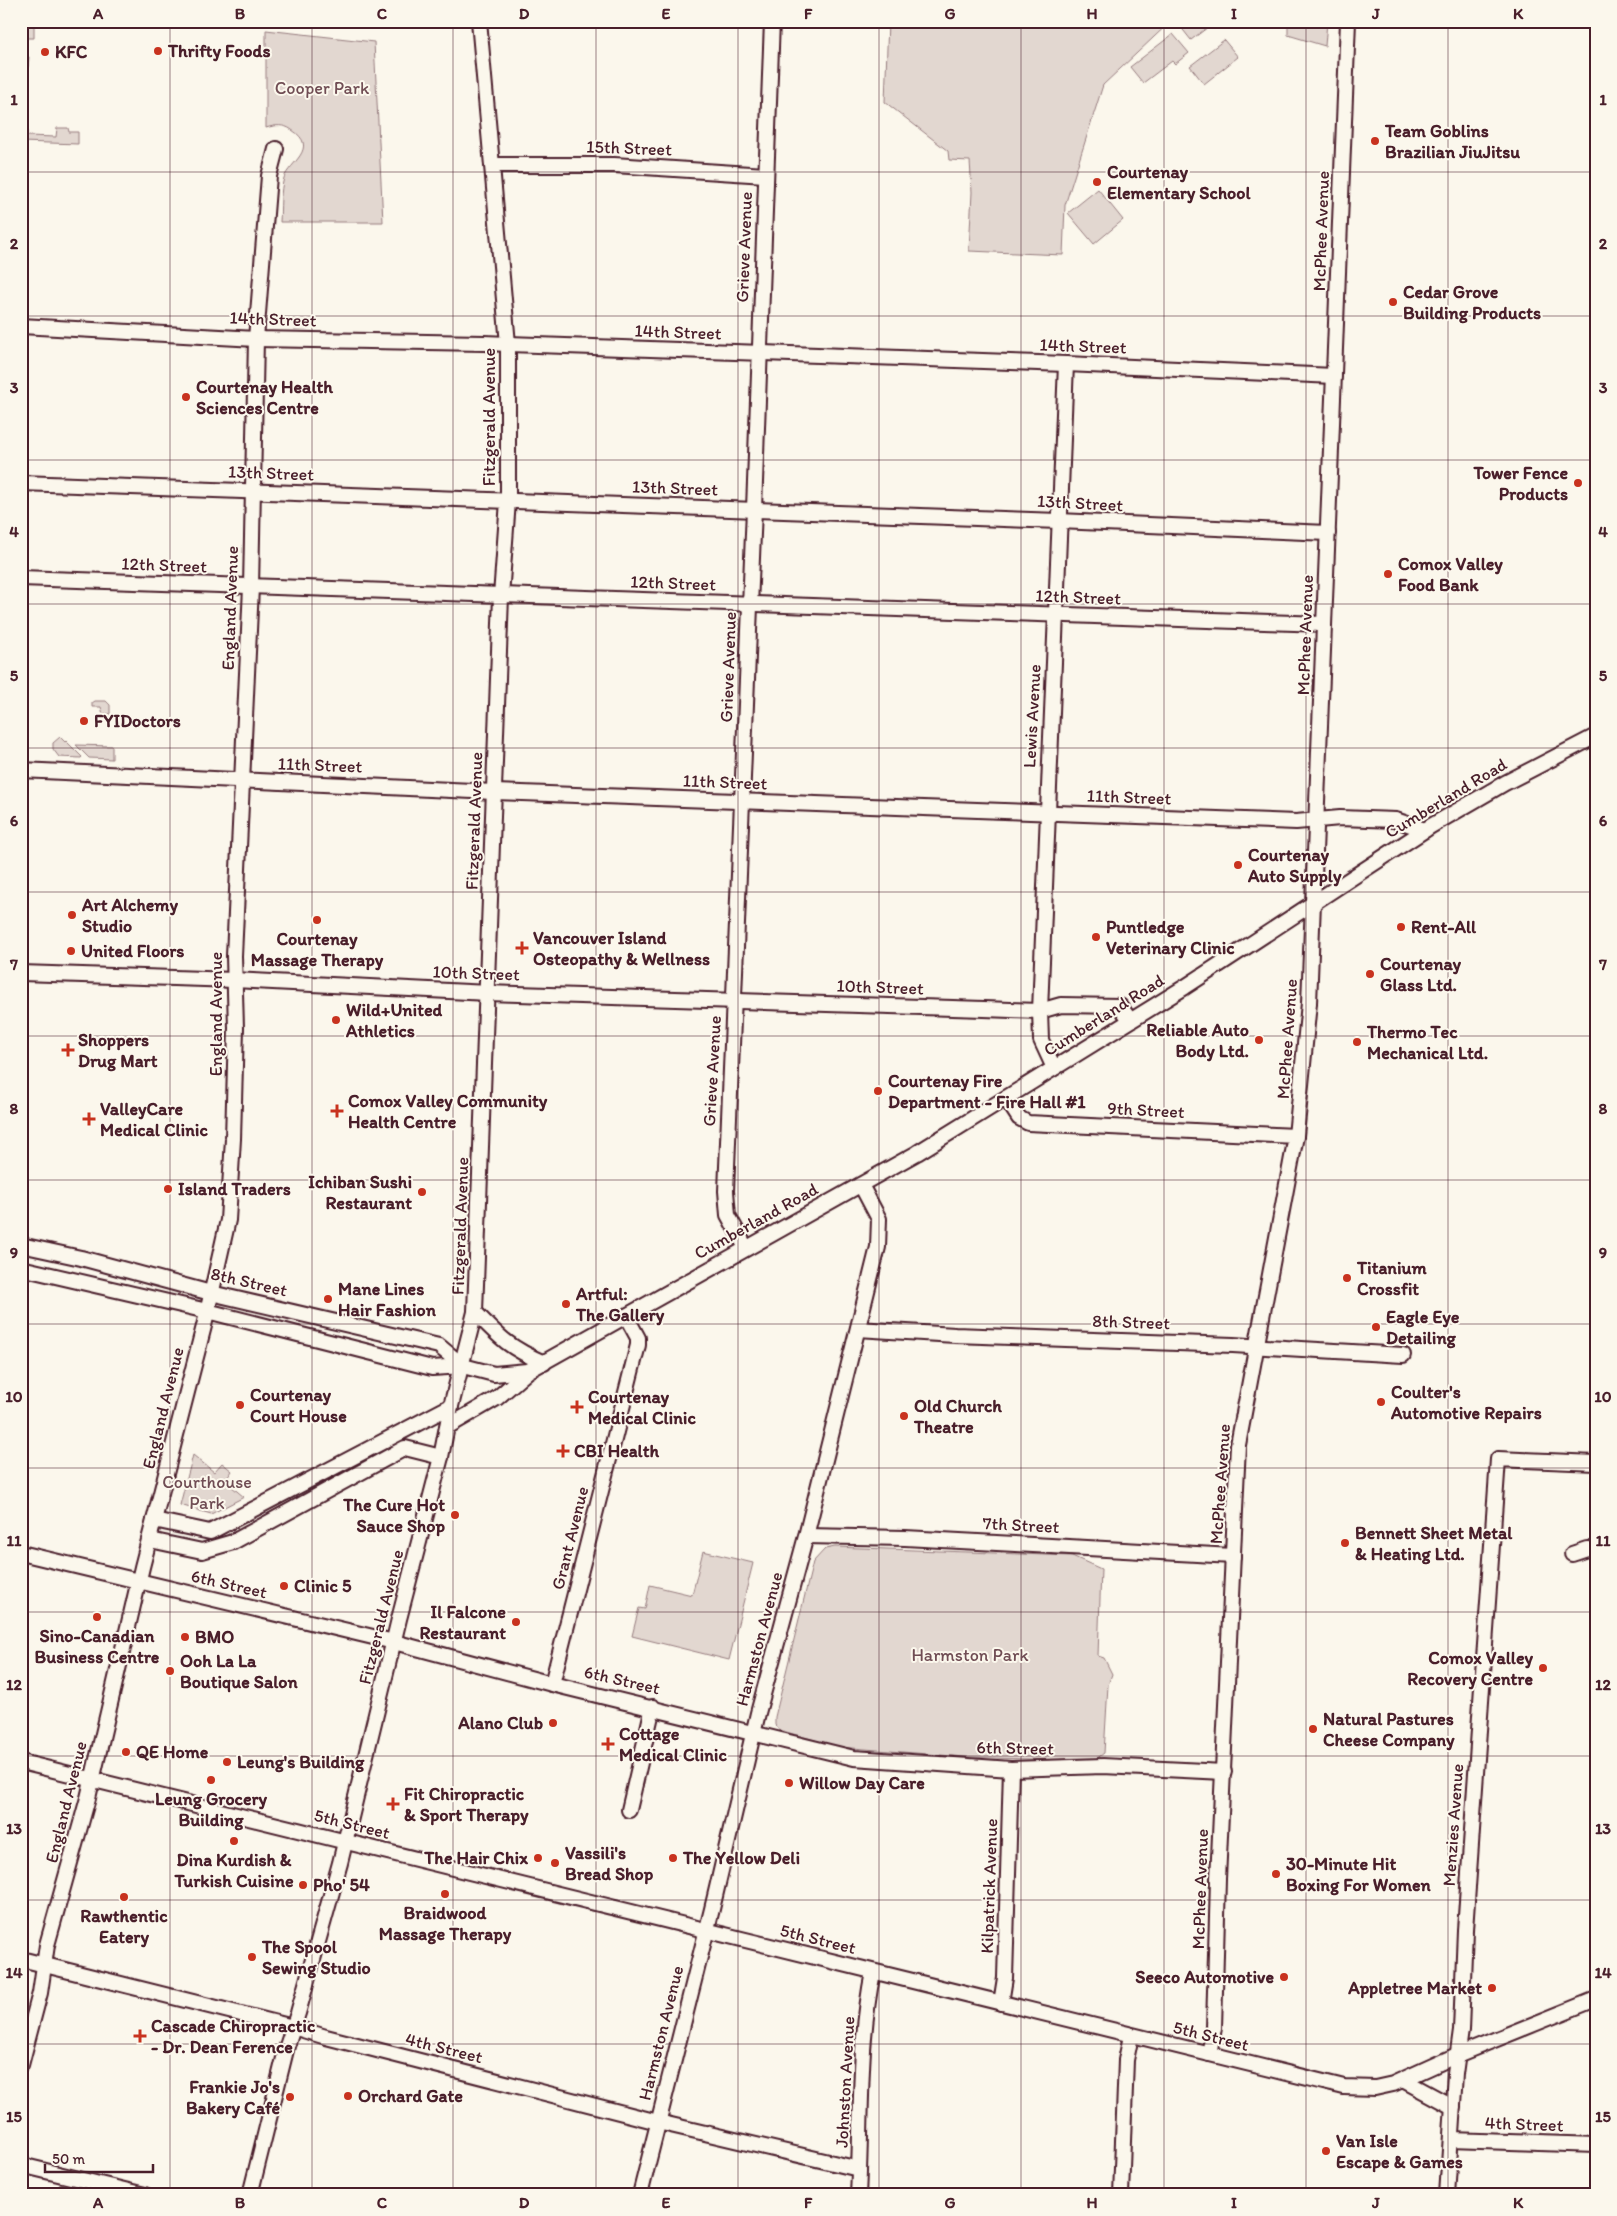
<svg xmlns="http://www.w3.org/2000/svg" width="1617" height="2216" font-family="Itim,sans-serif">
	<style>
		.green { fill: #e2d7d0; stroke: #967b7e }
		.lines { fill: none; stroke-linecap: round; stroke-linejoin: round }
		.minor-casing { stroke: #4a1f2b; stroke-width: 18 }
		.minor { stroke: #fbf7ec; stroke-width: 14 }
		.grid { fill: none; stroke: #4a1f2b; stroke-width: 1; stroke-opacity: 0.55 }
		.poi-dot { fill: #c8321e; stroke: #fbf7ec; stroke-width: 2 }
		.labels { text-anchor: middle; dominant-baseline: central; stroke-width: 4; stroke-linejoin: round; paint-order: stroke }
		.poi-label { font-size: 18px; font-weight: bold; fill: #4a1f2b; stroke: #fbf7ec; text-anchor: start }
		.park-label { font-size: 18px; fill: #704d54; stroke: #fbf7ec }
		.street-label { font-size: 18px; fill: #4a1f2b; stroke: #fbf7ec }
		.neatline { fill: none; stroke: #4a1f2b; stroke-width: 2 }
		.grid-label { font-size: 16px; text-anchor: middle; font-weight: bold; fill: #4a1f2b }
	</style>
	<rect width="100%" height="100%" fill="#fbf7ec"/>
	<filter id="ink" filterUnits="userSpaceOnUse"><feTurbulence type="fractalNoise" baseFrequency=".02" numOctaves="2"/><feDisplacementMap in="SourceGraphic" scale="10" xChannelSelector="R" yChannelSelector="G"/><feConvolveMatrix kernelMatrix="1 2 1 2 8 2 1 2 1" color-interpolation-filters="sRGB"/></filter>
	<g filter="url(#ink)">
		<!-- green -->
		<g class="green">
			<polygon points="23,21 46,21 46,25 34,24 34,38 25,38 25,57 29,57 28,68 26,72 21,72 21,31"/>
			<polygon points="888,21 1171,21 1103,85 1065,205 1063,255 969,251 972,192 970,161 949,160 948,151 885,102"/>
			<polygon points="1176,21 1216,21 1191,40"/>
			<polygon points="1288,21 1327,21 1325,46 1288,35"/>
			<path d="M266,30l108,12 9,180h-103c1,-14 0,-31 4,-44 5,-15 36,-30 8,-48 -8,-6 -17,-5 -26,-2z"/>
			<polygon points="1173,34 1189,53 1175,64 1172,61 1143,83 1130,67"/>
			<polygon points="1224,40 1238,57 1204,84 1190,66"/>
			<polygon points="21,127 27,127 27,136 56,137 57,128 68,128 69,132 78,132 78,144 21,142"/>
			<polygon points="1098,189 1123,220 1094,244 1068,213"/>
			<polygon points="95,701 106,701 110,705 110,714 103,714 101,707 92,707 92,703"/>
			<polygon points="60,737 65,742 66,741 82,757 81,758 59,757 53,749 53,743"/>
			<polygon points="76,745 112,746 112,759 89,758"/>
			<polygon points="193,1455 214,1472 222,1463 232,1471 225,1481 244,1497 211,1514 180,1505"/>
			<polygon points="835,1547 1072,1556 1101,1569 1098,1656 1104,1658 1112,1674 1108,1685 1104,1753 1095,1760 1088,1761 965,1757 840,1747 779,1730 775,1725 775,1717 813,1562 825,1549"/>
			<polygon points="703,1551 753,1563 729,1660 632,1636 639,1608 645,1609 650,1585 692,1595"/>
		</g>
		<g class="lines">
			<!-- minor casing -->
			<g class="minor-casing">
				<g id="minor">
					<polyline points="492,165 614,165 765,175"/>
					<polyline points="21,326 256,339 484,343 1066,364 1334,376"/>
					<polyline points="21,483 1059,521 1328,533"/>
					<polyline points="21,578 1324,624"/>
					<polyline points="21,770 494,792 1296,822 1340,818 1396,820 1425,830"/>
					<polyline points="21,973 235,980 488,993 984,1009 1040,1011 1061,1005 1120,1006 1130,1020"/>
					<polyline points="1054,1068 1041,1040 1040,1011 1066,364"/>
					<polyline points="1006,1098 1019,1118 1028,1123 1296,1136"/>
					<polyline points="21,1245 81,1258 211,1293 439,1346 463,1366"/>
					<polyline points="746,1248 728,1215 726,1191 754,509 772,21"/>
					<polyline points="21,1268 207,1311 432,1368 463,1366 494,1374 527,1371"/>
					<path d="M475,1312c26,27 35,36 69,51"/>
					<polyline points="858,1329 955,1335 1233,1345 1403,1355"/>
					<polyline points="447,1427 497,1398 528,1371 917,1153 1185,987 1431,826 1505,783 1596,736"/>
					<polyline points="154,1520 210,1532 451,1406"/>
					<polyline points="806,1536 905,1538 1233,1556"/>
					<polyline points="150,1540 202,1551 233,1542 405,1448 441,1457"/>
					<polyline points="21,1553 394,1642 552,1684 854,1758 1011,1769 1103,1766 1224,1772"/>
					<polyline points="1572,1554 1587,1549 1596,1550"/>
					<polyline points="552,1684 638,1345 638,1338 626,1316"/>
					<polyline points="21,1762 1344,2087 1375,2088 1393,2084 1457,2055 1596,1999"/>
					<polyline points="629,1810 653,1707"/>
					<polyline points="21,1959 293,2027 326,2037 658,2122 859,2169"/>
					<polyline points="1001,2003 1005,1978 1011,1769"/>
					<polyline points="1209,2054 1214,2028 1218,1879 1238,1445 1296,1136 1309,1003 1348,21"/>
					<polyline points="21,2065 40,1993 47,1945 88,1798 142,1567 204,1326 228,1220 233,1139 236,1028 234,956 251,587 256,339 269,176 276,149"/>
					<polyline points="1403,2080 1453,2107"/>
					<polyline points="1451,2140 1596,2145"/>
					<polyline points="21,2165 145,2195"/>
					<polyline points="250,2195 287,2046 298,2013 340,1863 399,1619 441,1457 451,1406 475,1312 501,596 508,501 508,344 479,21"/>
					<polyline points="640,2195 712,1909 758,1713 806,1536 878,1247 879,1219 861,1185"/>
					<path d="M858,2195c4,-74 0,-150 15,-223"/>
					<polyline points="1121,2195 1126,2060 1131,2036"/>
					<polyline points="1447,2195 1455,2074 1461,2030 1465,1930 1498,1459 1596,1463"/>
				</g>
			</g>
			<!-- minor -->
			<use href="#minor" class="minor"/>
		</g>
	</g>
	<!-- grid -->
	<path class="grid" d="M170,21v2174M312,21v2174M453,21v2174M596,21v2174M738,21v2174M879,21v2174M1021,21v2174M1164,21v2174M1306,21v2174M1448,21v2174M21,172h1575M21,316h1575M21,460h1575M21,604h1575M21,748h1575M21,892h1575M21,1036h1575M21,1180h1575M21,1324h1575M21,1468h1575M21,1612h1575M21,1756h1575M21,1900h1575M21,2044h1575"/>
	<!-- markers -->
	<g class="poi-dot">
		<circle cx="158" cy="51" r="5"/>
		<circle cx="45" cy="52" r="5"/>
		<circle cx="1375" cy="141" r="5"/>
		<circle cx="1097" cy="182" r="5"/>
		<circle cx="1393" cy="302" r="5"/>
		<circle cx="186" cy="397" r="5"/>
		<circle cx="1578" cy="483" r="5"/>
		<circle cx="1388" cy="574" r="5"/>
		<circle cx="84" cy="721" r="5"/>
		<circle cx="1238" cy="865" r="5"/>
		<circle cx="72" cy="915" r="5"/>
		<circle cx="317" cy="920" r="5"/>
		<circle cx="1401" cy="927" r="5"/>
		<circle cx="1096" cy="937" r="5"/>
		<path d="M519.5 940.5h5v5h5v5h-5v5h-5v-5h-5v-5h5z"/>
		<circle cx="71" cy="951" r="5"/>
		<circle cx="1370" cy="974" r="5"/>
		<circle cx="336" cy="1020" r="5"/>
		<circle cx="1259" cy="1040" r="5"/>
		<circle cx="1357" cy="1042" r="5"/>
		<path d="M65.5 1042.5h5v5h5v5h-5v5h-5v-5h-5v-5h5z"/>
		<circle cx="878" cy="1091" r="5"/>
		<path d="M334.5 1103.5h5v5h5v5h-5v5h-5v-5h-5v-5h5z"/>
		<path d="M86.5 1111.5h5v5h5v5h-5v5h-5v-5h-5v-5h5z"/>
		<circle cx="168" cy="1189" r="5"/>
		<circle cx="422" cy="1192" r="5"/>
		<circle cx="1347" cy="1278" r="5"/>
		<circle cx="328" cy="1299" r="5"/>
		<circle cx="566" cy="1304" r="5"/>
		<circle cx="1376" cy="1327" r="5"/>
		<circle cx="1381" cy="1402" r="5"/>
		<circle cx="240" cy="1405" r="5"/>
		<path d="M574.5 1399.5h5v5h5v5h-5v5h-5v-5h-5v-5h5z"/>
		<circle cx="904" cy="1416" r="5"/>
		<path d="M560.5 1443.5h5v5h5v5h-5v5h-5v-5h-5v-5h5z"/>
		<circle cx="455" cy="1515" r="5"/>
		<circle cx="1345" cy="1543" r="5"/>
		<circle cx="284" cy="1586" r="5"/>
		<circle cx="97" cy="1617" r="5"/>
		<circle cx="516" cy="1622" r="5"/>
		<circle cx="185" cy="1637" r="5"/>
		<circle cx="1543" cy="1668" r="5"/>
		<circle cx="170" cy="1671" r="5"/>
		<circle cx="553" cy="1723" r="5"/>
		<circle cx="1313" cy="1729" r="5"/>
		<path d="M605.5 1736.5h5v5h5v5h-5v5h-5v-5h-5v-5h5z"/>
		<circle cx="126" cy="1752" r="5"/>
		<circle cx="227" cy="1762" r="5"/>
		<circle cx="211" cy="1780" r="5"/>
		<circle cx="789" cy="1783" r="5"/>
		<path d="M390.5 1796.5h5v5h5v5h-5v5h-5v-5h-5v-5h5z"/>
		<circle cx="234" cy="1841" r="5"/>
		<circle cx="538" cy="1858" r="5"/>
		<circle cx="673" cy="1858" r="5"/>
		<circle cx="555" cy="1863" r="5"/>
		<circle cx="1276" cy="1874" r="5"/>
		<circle cx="303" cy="1885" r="5"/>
		<circle cx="445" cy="1894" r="5"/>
		<circle cx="124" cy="1897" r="5"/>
		<circle cx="252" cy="1957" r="5"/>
		<circle cx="1284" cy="1977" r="5"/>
		<circle cx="1492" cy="1988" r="5"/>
		<path d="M137.5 2028.5h5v5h5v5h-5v5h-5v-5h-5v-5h5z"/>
		<circle cx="348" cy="2096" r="5"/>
		<circle cx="290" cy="2097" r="5"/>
		<circle cx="1326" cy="2151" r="5"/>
	</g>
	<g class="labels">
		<!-- poi labels -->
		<g class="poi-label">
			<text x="168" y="51">Thrifty Foods</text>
			<text x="55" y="52">KFC</text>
			<text x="1385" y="131">Team Goblins<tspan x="1385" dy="21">Brazilian JiuJitsu</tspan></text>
			<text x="1107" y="172">Courtenay<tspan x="1107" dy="21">Elementary School</tspan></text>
			<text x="1403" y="292">Cedar Grove<tspan x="1403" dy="21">Building Products</tspan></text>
			<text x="196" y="387">Courtenay Health<tspan x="196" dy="21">Sciences Centre</tspan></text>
			<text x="1568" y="473" text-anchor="end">Tower Fence<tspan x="1568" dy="21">Products</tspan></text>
			<text x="1398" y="564">Comox Valley<tspan x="1398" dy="21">Food Bank</tspan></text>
			<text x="94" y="721">FYIDoctors</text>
			<text x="1248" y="855">Courtenay<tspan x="1248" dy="21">Auto Supply</tspan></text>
			<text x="82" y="905">Art Alchemy<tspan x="82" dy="21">Studio</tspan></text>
			<text x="1106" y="927">Puntledge<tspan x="1106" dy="21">Veterinary Clinic</tspan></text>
			<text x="1411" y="927">Rent-All</text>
			<text x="533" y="938">Vancouver Island<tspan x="533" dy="21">Osteopathy &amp; Wellness</tspan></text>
			<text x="317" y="939" text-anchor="middle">Courtenay<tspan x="317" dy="21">Massage Therapy</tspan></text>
			<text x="81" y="951">United Floors</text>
			<text x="1380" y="964">Courtenay<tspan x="1380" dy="21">Glass Ltd.</tspan></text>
			<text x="346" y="1010">Wild+United<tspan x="346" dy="21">Athletics</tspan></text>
			<text x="1249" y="1030" text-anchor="end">Reliable Auto<tspan x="1249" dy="21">Body Ltd.</tspan></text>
			<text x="1367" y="1032">Thermo Tec<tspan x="1367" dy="21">Mechanical Ltd.</tspan></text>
			<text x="78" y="1040">Shoppers<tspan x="78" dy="21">Drug Mart</tspan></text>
			<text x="888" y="1081">Courtenay Fire<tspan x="888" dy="21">Department - Fire Hall #1</tspan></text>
			<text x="348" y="1101">Comox Valley Community<tspan x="348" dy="21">Health Centre</tspan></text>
			<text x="100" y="1109">ValleyCare<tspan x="100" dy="21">Medical Clinic</tspan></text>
			<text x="412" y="1182" text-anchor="end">Ichiban Sushi<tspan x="412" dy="21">Restaurant</tspan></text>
			<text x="178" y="1189">Island Traders</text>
			<text x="1357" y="1268">Titanium<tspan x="1357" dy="21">Crossfit</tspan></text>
			<text x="338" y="1289">Mane Lines<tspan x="338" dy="21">Hair Fashion</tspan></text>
			<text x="576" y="1294">Artful:<tspan x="576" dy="21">The Gallery</tspan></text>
			<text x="1386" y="1317">Eagle Eye<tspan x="1386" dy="21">Detailing</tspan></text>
			<text x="1391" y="1392">Coulter's<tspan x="1391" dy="21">Automotive Repairs</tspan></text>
			<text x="250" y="1395">Courtenay<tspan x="250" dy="21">Court House</tspan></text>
			<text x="588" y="1397">Courtenay<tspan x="588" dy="21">Medical Clinic</tspan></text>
			<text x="914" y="1406">Old Church<tspan x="914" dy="21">Theatre</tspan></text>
			<text x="574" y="1451">CBI Health</text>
			<text x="445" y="1505" text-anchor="end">The Cure Hot<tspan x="445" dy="21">Sauce Shop</tspan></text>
			<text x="1355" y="1533">Bennett Sheet Metal<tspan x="1355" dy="21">&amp; Heating Ltd.</tspan></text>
			<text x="294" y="1586">Clinic 5</text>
			<text x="506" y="1612" text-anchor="end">Il Falcone<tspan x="506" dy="21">Restaurant</tspan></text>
			<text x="97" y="1636" text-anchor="middle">Sino-Canadian<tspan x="97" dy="21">Business Centre</tspan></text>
			<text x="195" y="1637">BMO</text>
			<text x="1533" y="1658" text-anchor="end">Comox Valley<tspan x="1533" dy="21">Recovery Centre</tspan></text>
			<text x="180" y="1661">Ooh La La<tspan x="180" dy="21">Boutique Salon</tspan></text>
			<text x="1323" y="1719">Natural Pastures<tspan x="1323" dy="21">Cheese Company</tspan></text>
			<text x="543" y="1723" text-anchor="end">Alano Club</text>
			<text x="619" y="1734">Cottage<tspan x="619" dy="21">Medical Clinic</tspan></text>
			<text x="136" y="1752">QE Home</text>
			<text x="237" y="1762">Leung's Building</text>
			<text x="799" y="1783">Willow Day Care</text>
			<text x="404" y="1794">Fit Chiropractic<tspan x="404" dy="21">&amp; Sport Therapy</tspan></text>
			<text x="211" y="1799" text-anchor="middle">Leung Grocery<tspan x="211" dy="21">Building</tspan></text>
			<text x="565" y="1853">Vassili's<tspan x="565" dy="21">Bread Shop</tspan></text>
			<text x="528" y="1858" text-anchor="end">The Hair Chix</text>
			<text x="683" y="1858">The Yellow Deli</text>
			<text x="234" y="1860" text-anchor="middle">Dina Kurdish &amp;<tspan x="234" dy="21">Turkish Cuisine</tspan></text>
			<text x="1286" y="1864">30-Minute Hit<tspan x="1286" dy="21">Boxing For Women</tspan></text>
			<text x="313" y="1885">Pho' 54</text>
			<text x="445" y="1913" text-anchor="middle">Braidwood<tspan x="445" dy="21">Massage Therapy</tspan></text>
			<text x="124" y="1916" text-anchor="middle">Rawthentic<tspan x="124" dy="21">Eatery</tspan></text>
			<text x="262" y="1947">The Spool<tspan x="262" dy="21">Sewing Studio</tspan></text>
			<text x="1274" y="1977" text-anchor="end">Seeco Automotive</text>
			<text x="1482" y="1988" text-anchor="end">Appletree Market</text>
			<text x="151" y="2026">Cascade Chiropractic<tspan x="151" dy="21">- Dr. Dean Ference</tspan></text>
			<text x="280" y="2087" text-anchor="end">Frankie Jo's<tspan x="280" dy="21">Bakery Café</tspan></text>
			<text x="358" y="2096">Orchard Gate</text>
			<text x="1336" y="2141">Van Isle<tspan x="1336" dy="21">Escape &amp; Games</tspan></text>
		</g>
		<!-- park labels -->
		<g class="park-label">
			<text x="322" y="88">Cooper Park</text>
			<text x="207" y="1482">Courthouse<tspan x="207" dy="21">Park</tspan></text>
			<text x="970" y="1655">Harmston Park</text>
		</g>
		<!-- street labels -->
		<g class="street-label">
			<text transform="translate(629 148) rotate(2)">15th Street</text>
			<text transform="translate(1321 231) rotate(-88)">McPhee Avenue</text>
			<text transform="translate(744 247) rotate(-88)">Grieve Avenue</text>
			<text transform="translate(273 319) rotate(2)">14th Street</text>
			<text transform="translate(678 332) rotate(2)">14th Street</text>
			<text transform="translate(1083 346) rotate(2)">14th Street</text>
			<text transform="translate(489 417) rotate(-90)">Fitzgerald Avenue</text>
			<text transform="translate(271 473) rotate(2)">13th Street</text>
			<text transform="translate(675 488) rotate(2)">13th Street</text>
			<text transform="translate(1080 503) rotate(3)">13th Street</text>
			<text transform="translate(164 565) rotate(2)">12th Street</text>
			<text transform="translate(673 583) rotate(2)">12th Street</text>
			<text transform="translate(1078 597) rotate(2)">12th Street</text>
			<text transform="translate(230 608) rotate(-88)">England Avenue</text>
			<text transform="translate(1305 635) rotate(-88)">McPhee Avenue</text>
			<text transform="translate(728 667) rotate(-88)">Grieve Avenue</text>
			<text transform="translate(1032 716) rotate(-87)">Lewis Avenue</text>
			<text transform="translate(320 765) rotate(2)">11th Street</text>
			<text transform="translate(725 782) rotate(2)">11th Street</text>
			<text transform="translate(1129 797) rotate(2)">11th Street</text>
			<text transform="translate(1446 798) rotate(-31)">Cumberland Road</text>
			<text transform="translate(474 821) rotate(-88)">Fitzgerald Avenue</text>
			<text transform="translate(476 973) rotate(2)">10th Street</text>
			<text transform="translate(880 987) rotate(2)">10th Street</text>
			<text transform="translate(216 1014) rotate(-90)">England Avenue</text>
			<text transform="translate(1104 1015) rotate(-32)">Cumberland Road</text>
			<text transform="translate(1287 1039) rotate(-86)">McPhee Avenue</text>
			<text transform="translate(712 1071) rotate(-87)">Grieve Avenue</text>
			<text transform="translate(1146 1110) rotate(3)">9th Street</text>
			<text transform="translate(756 1221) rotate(-29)">Cumberland Road</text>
			<text transform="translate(460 1226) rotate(-88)">Fitzgerald Avenue</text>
			<text transform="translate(249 1282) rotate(13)">8th Street</text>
			<text transform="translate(1131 1322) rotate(2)">8th Street</text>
			<text transform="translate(163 1408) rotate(-76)">England Avenue</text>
			<text transform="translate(1220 1484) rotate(-86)">McPhee Avenue</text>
			<text transform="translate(1021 1525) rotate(3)">7th Street</text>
			<text transform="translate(570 1538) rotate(-76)">Grant Avenue</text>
			<text transform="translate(229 1584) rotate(13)">6th Street</text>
			<text transform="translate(381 1617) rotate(-76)">Fitzgerald Avenue</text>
			<text transform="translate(759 1639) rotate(-75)">Harmston Avenue</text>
			<text transform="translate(622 1680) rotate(13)">6th Street</text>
			<text transform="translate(1015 1748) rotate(1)">6th Street</text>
			<text transform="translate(66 1802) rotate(-76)">England Avenue</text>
			<text transform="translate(352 1824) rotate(14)">5th Street</text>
			<text transform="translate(1453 1825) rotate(-86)">Menzies Avenue</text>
			<text transform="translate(989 1886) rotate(-88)">Kilpatrick Avenue</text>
			<text transform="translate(1200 1889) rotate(-88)">McPhee Avenue</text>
			<text transform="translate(818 1939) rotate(14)">5th Street</text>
			<text transform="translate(661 2033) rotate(-76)">Harmston Avenue</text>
			<text transform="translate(1211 2036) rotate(14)">5th Street</text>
			<text transform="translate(444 2048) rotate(14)">4th Street</text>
			<text transform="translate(845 2082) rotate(-87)">Johnston Avenue</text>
			<text transform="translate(1524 2124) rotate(2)">4th Street</text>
		</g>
	</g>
	<!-- margin -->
	<rect width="1617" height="2216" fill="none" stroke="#fbf7ec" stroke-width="55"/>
	<!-- scale -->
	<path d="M45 2164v8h108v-8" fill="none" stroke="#4a1f2b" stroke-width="2.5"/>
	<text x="52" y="2164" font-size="15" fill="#4a1f2b" stroke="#fbf7ec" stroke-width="4" paint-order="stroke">50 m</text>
	<rect x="28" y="28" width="1562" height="2160" class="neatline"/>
	<g class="grid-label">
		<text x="98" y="19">A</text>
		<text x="240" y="19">B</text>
		<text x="382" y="19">C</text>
		<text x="524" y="19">D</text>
		<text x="666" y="19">E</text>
		<text x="808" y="19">F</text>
		<text x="950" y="19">G</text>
		<text x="1092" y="19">H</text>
		<text x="1234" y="19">I</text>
		<text x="1376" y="19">J</text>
		<text x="1518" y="19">K</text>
		<text x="14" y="105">1</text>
		<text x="1603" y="105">1</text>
		<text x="14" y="249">2</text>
		<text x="1603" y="249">2</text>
		<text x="14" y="393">3</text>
		<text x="1603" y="393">3</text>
		<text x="14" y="537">4</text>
		<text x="1603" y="537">4</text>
		<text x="14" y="681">5</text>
		<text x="1603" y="681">5</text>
		<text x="14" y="826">6</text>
		<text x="1603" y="826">6</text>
		<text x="14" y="970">7</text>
		<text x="1603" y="970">7</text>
		<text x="14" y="1114">8</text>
		<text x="1603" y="1114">8</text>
		<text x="14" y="1258">9</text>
		<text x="1603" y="1258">9</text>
		<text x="14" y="1402">10</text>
		<text x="1603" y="1402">10</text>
		<text x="14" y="1546">11</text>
		<text x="1603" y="1546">11</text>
		<text x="14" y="1690">12</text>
		<text x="1603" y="1690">12</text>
		<text x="14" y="1834">13</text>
		<text x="1603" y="1834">13</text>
		<text x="14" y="1978">14</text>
		<text x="1603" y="1978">14</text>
		<text x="14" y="2122">15</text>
		<text x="1603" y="2122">15</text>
		<text x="98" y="2208">A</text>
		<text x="240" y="2208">B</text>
		<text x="382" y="2208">C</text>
		<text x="524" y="2208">D</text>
		<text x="666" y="2208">E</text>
		<text x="808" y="2208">F</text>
		<text x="950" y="2208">G</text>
		<text x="1092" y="2208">H</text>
		<text x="1234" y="2208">I</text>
		<text x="1376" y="2208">J</text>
		<text x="1518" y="2208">K</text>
	</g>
</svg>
